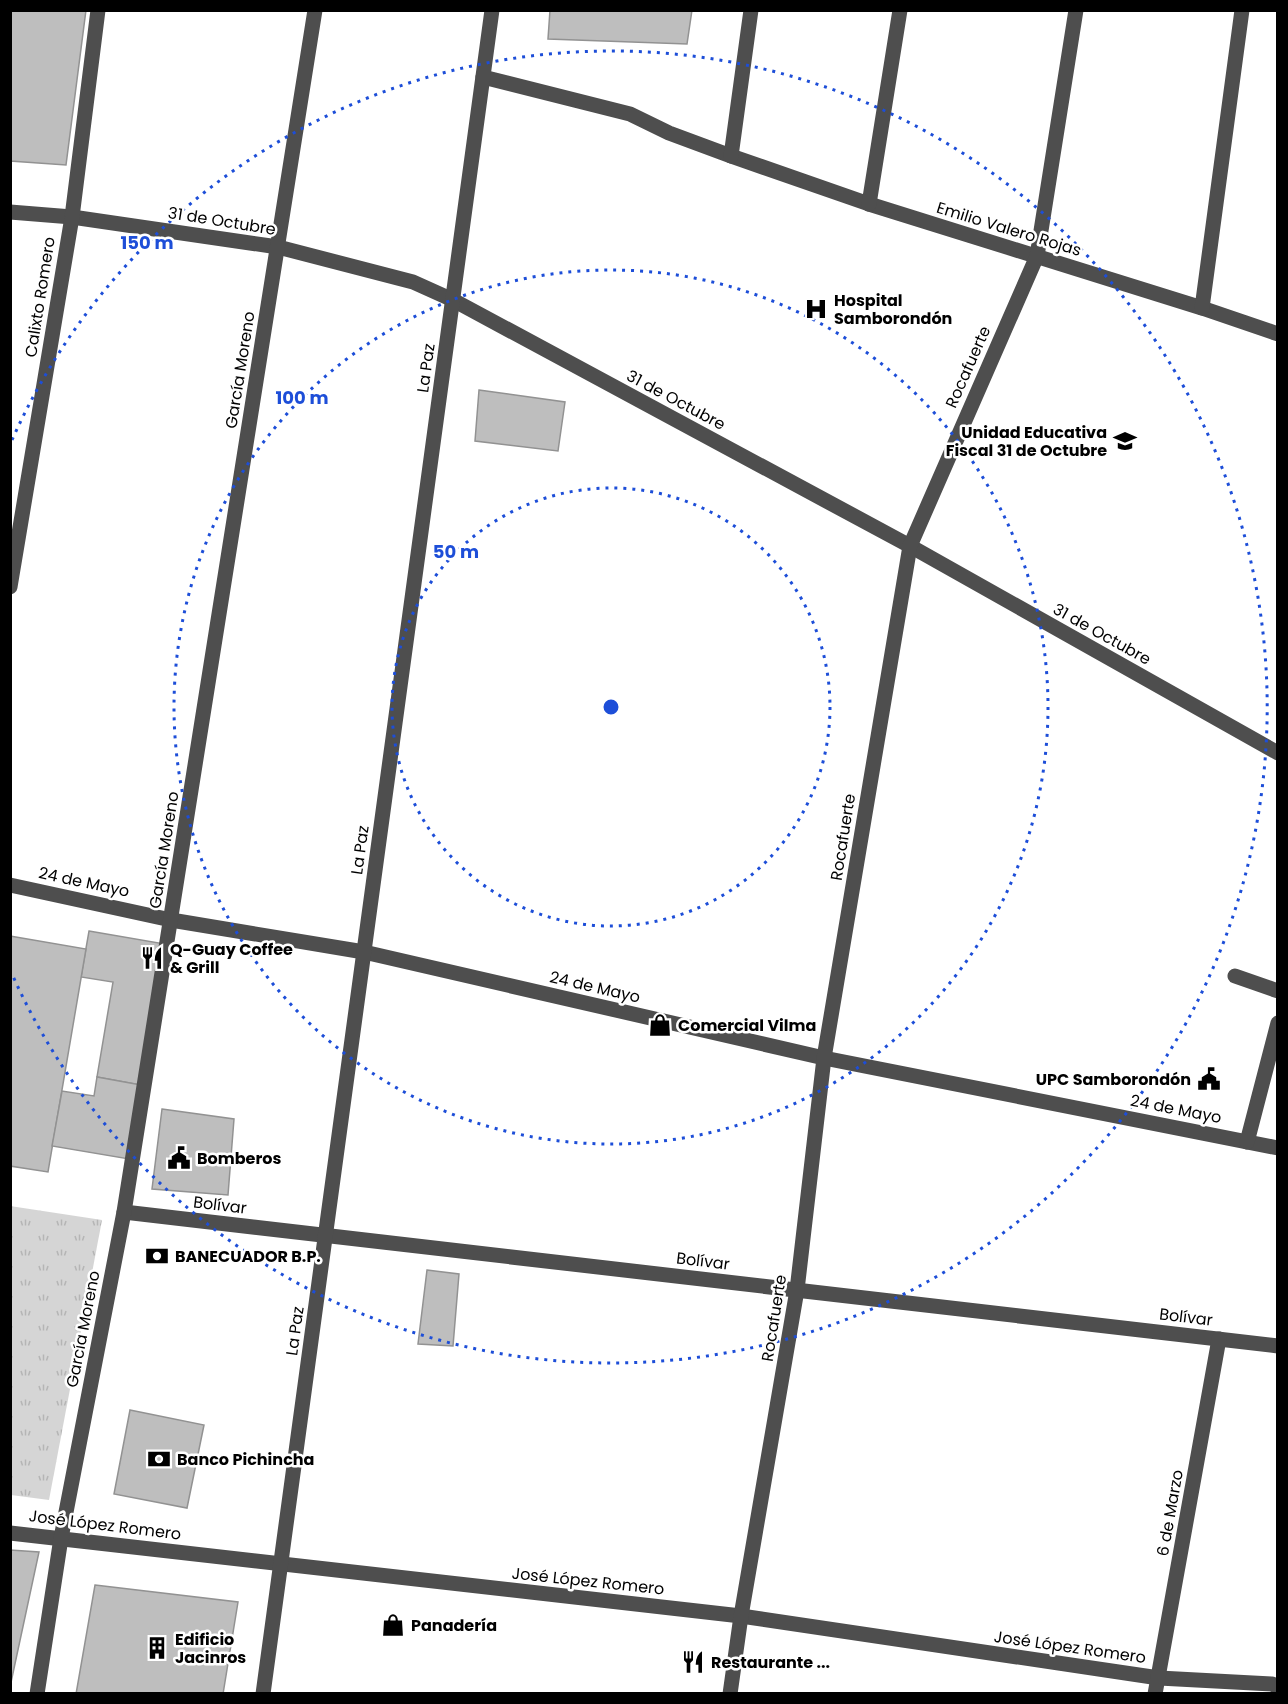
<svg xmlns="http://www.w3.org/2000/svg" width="1288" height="1704" font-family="Poppins,sans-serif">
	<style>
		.park { fill: url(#park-tufts) }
		.building { fill: #bebebe; stroke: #929292; stroke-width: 1.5 }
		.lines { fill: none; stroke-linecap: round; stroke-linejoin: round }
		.minor { stroke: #4e4e4e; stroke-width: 15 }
		.ring { fill: none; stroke: #1d4ed8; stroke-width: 3; stroke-dasharray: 3 6 }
		.labels { text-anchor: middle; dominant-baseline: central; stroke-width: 5; stroke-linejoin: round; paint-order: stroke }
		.street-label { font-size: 16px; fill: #000; stroke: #fff }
		.poi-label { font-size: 16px; font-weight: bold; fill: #000; stroke: #fff; text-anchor: start }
		.centre { fill: #1d4ed8; stroke: #fff; stroke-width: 3 }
		.ring-label { font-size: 18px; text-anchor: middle; font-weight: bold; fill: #1d4ed8; stroke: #fff; stroke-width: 5; stroke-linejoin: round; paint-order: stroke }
	</style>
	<defs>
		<pattern id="park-tufts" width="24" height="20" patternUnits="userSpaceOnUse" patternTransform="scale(1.5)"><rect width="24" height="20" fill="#d5d5d5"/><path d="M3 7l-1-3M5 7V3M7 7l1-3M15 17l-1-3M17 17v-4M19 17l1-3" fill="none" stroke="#b5b5b5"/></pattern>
	</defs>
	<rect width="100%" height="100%" fill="#fff"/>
	<!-- park -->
	<polygon class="park" points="10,1206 102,1220 49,1500 11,1495"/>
	<!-- building -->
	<g class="building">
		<polygon points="10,10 86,10 66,165 10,161"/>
		<polygon points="550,10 692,10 687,44 548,39"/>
		<polygon points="479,390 565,402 558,451 475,441"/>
		<polygon points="89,931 165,944 141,1085 97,1077 113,982 81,977"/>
		<polygon points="10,936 86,949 48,1172 10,1166"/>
		<polygon points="97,1077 141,1085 129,1159 52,1146 62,1091 94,1096"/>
		<polygon points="162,1109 234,1119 228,1195 152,1189"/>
		<polygon points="427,1270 459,1274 453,1346 418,1344"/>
		<polygon points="130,1410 204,1425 187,1508 114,1494"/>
		<polygon points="10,1550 39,1552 10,1687"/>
		<polygon points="95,1585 238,1602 223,1694 76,1694"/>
	</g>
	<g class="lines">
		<!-- minor -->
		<g class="minor">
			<polyline points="483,77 630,114 669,133 731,156 869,204 1202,308 1278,334"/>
			<polyline points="731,156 751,10"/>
			<polyline points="869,204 900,10"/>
			<polyline points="10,212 72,217 278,247 413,282 453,300 910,546 1278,753"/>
			<polyline points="1202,308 1242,10"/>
			<polyline points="10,587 72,217 98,10"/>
			<polyline points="10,885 171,920 364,952 824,1058 1278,1148"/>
			<polyline points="1235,976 1278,991"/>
			<polyline points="1247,1142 1278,1023"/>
			<polyline points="124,1212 1278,1346"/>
			<polyline points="10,1533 741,1616 1159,1678 1272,1684 1278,1687"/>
			<polyline points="37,1694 61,1538 124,1212 315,10"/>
			<polyline points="263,1694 492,10"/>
			<polyline points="730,1694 741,1616 797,1290 824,1058 910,546 1037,256 1076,10"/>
			<polyline points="1155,1694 1219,1339"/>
		</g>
	</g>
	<!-- distance rings -->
	<g class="ring">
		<circle cx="611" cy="707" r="219"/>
		<circle cx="611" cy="707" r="437"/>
		<path d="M12 440A656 656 0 1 1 12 974"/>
	</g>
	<!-- icons -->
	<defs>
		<g id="hospital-bare" transform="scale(1.8)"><path d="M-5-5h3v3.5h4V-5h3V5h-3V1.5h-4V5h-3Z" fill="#000" stroke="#fff" stroke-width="2.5" paint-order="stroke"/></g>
		<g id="school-bare" transform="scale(1.8)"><path d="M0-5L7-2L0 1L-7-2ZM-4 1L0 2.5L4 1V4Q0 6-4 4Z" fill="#000" stroke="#fff" stroke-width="2.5" paint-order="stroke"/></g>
		<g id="restaurant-bare" transform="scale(1.8)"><path d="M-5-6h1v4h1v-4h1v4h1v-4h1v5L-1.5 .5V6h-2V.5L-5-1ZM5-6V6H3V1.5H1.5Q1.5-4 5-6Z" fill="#000" stroke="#fff" stroke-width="2.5" paint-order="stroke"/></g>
		<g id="shop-bare" transform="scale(1.8)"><path d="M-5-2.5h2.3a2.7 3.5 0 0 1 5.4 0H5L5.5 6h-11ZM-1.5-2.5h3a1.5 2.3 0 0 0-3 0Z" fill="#000" stroke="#fff" stroke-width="2.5" paint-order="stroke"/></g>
		<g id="civic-bare" transform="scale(1.8)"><path d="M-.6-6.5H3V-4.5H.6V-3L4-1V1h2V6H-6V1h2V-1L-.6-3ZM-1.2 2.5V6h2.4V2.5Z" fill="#000" stroke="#fff" stroke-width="2.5" paint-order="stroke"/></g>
		<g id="bank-bare" transform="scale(1.8)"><path d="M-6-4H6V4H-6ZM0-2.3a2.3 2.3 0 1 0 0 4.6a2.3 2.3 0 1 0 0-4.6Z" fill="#000" stroke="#fff" stroke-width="2.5" paint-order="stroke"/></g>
		<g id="building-bare" transform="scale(1.8)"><path d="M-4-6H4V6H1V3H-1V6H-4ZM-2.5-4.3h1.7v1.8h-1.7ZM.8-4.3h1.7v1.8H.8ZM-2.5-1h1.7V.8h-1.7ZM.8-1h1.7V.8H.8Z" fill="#000" stroke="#fff" stroke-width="2.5" paint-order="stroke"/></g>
	</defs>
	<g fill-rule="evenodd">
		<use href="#hospital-bare" x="816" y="309"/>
		<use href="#school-bare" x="1125" y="441"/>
		<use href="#restaurant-bare" x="152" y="958"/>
		<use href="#shop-bare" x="660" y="1025"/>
		<use href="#civic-bare" x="1209" y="1079"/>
		<use href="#civic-bare" x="179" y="1158"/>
		<use href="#bank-bare" x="157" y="1256"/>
		<use href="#bank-bare" x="159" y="1459"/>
		<use href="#shop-bare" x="393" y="1625"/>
		<use href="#building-bare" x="157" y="1648"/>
		<use href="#restaurant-bare" x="693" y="1662"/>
	</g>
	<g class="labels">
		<!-- street labels -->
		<g class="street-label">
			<text transform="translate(222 221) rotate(9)">31 de Octubre</text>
			<text transform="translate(1009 229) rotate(17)">Emilio Valero Rojas</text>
			<text transform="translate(40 297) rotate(-81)">Calixto Romero</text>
			<text transform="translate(968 367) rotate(-66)">Rocafuerte</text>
			<text transform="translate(426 368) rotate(-82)">La Paz</text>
			<text transform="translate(240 370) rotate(-81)">García Moreno</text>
			<text transform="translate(676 400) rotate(28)">31 de Octubre</text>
			<text transform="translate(1102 634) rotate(29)">31 de Octubre</text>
			<text transform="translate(843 837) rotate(-81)">Rocafuerte</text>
			<text transform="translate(164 850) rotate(-81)">García Moreno</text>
			<text transform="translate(360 850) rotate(-82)">La Paz</text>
			<text transform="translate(84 882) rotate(12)">24 de Mayo</text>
			<text transform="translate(595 987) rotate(13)">24 de Mayo</text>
			<text transform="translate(1176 1109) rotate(11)">24 de Mayo</text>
			<text transform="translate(220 1205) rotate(7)">Bolívar</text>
			<text transform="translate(703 1261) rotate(7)">Bolívar</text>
			<text transform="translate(1186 1317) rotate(7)">Bolívar</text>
			<text transform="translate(774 1318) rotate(-81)">Rocafuerte</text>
			<text transform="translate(83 1329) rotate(-79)">García Moreno</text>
			<text transform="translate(295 1331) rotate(-82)">La Paz</text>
			<text transform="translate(1170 1513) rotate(-80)">6 de Marzo</text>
			<text transform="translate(105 1525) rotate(7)">José López Romero</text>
			<text transform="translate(588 1581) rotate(6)">José López Romero</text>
			<text transform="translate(1070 1647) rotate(8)">José López Romero</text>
		</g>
		<!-- poi labels -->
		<g class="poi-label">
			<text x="834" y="300">Hospital<tspan x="834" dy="18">Samborondón</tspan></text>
			<text x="1107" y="432" text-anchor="end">Unidad Educativa<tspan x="1107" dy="18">Fiscal 31 de Octubre</tspan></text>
			<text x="170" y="949">Q-Guay Coffee<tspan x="170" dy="18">&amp; Grill</tspan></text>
			<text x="678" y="1025">Comercial Vilma</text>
			<text x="1191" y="1079" text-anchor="end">UPC Samborondón</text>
			<text x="197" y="1158">Bomberos</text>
			<text x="175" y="1256">BANECUADOR B.P.</text>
			<text x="177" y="1459">Banco Pichincha</text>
			<text x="411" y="1625">Panadería</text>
			<text x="175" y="1639">Edificio<tspan x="175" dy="18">Jacinros</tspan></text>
			<text x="711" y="1662">Restaurante ...</text>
		</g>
	</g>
	<circle cx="611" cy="707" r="9" class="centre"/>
	<g class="ring-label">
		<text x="147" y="249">150 m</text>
		<text x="302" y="404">100 m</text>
		<text x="456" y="558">50 m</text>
	</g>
	<!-- border -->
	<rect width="1288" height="1704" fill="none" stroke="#000000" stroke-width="24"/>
</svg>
